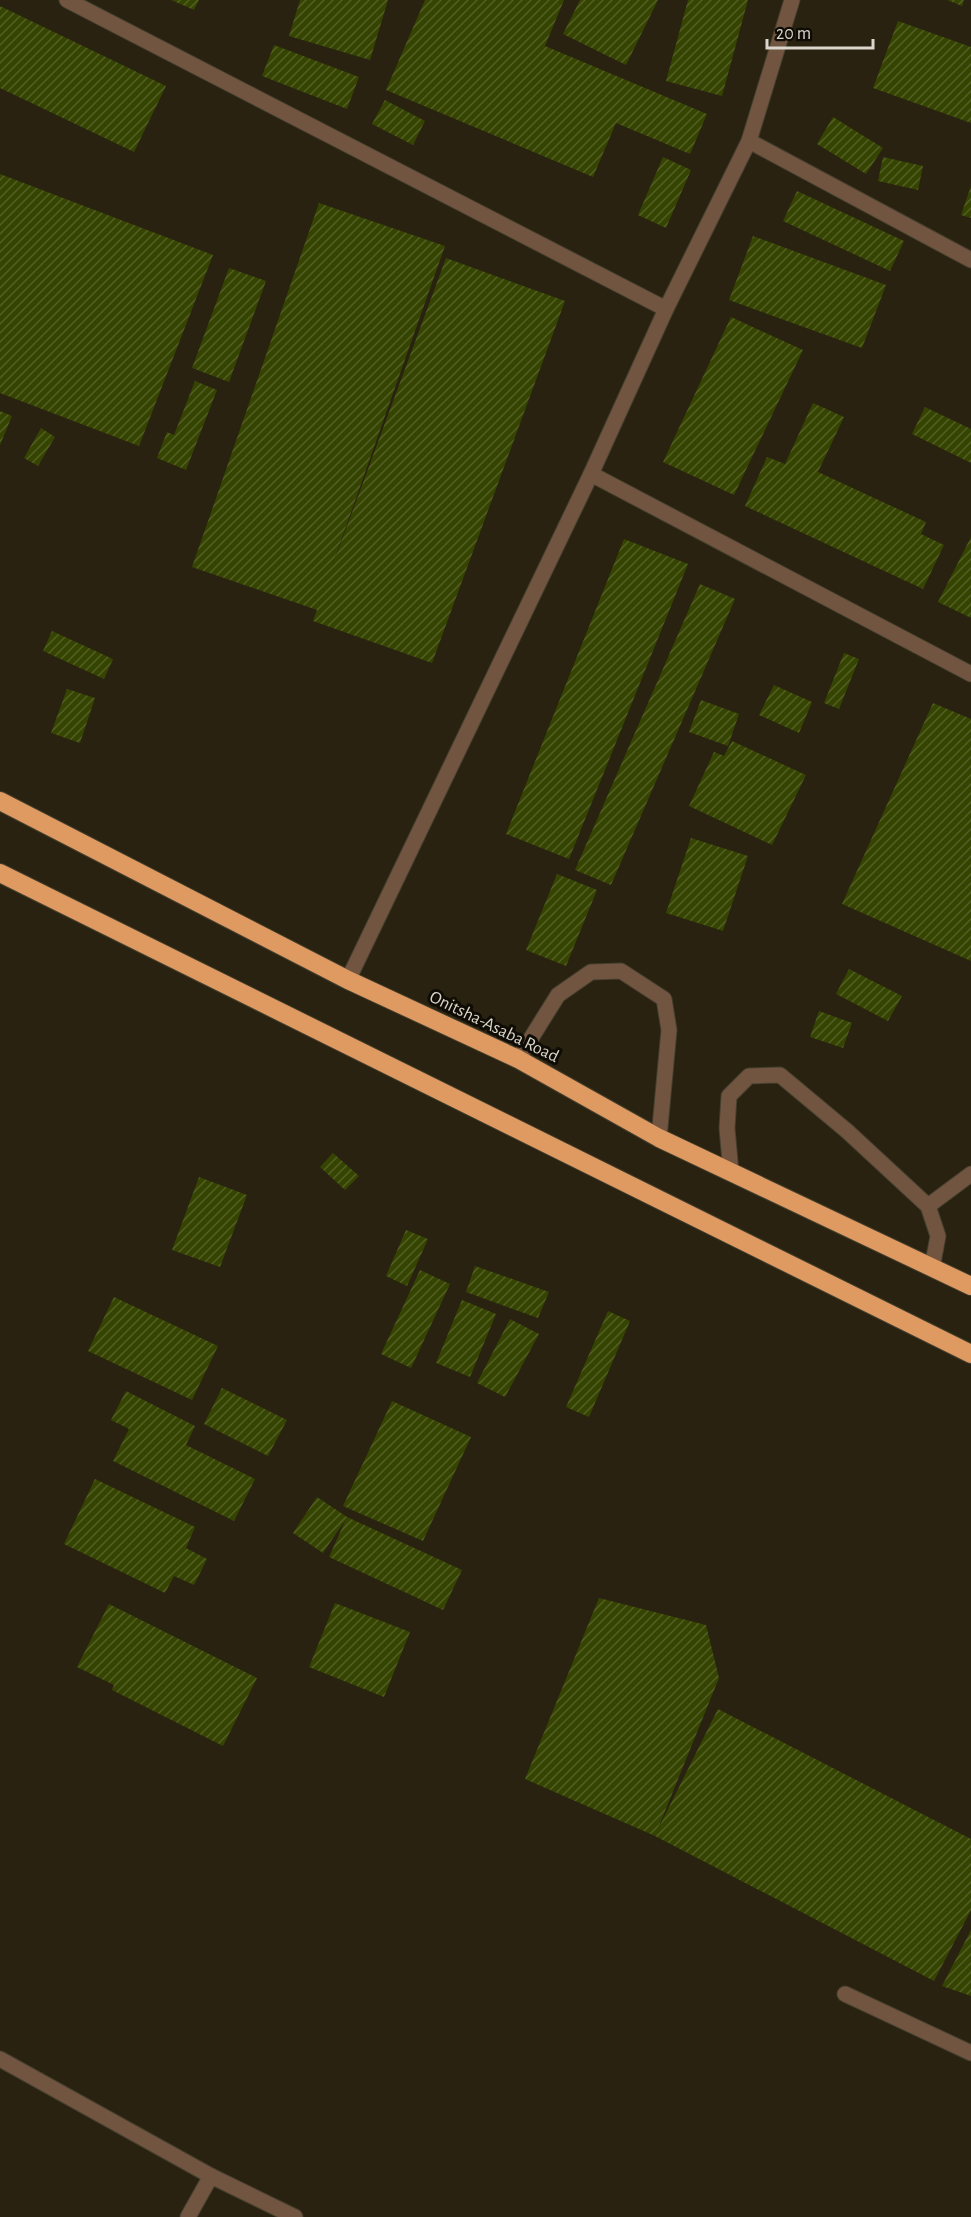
<svg xmlns="http://www.w3.org/2000/svg" width="971" height="2217" font-family="'Alegreya Sans',sans-serif">
	<style>
		.building { fill: url(#building-hatch) }
		.lines { fill: none; stroke-linecap: round; stroke-linejoin: round }
		.minor-casing { stroke: #453f2e; stroke-width: 17 }
		.highway-casing { stroke: #453f2e; stroke-width: 20 }
		.minor { stroke: #715540; stroke-width: 15 }
		.highway { stroke: #df9a62; stroke-width: 18 }
		.labels { text-anchor: middle; dominant-baseline: central; stroke-width: 6; stroke-linejoin: round; paint-order: stroke }
		.street-label { font-size: 18px; fill: #dad6cb; stroke: #0f0c05 }
	</style>
	<defs>
		<pattern id="building-hatch" width="6" height="6" patternUnits="userSpaceOnUse" patternTransform="scale(1.5)"><rect width="6" height="6" fill="#354501"/><path d="M-1 1l2-2M0 6l6-6M5 7l2-2" fill="none" stroke="#525f25"/></pattern>
	</defs>
	<rect width="100%" height="100%" fill="#292210"/>
	<!-- building -->
	<g class="building">
		<polygon points="171,0 199,0 194,10"/>
		<polygon points="300,0 388,0 370,60 289,36"/>
		<polygon points="425,0 564,0 545,46 707,114 690,154 616,123 593,177 386,90"/>
		<polygon points="580,0 658,0 626,65 563,34"/>
		<polygon points="688,0 748,0 722,96 666,81"/>
		<polygon points="947,0 964,0 962,6"/>
		<polygon points="0,6 166,86 134,152 0,88"/>
		<polygon points="898,21 971,47 971,123 873,88"/>
		<polygon points="274,45 359,77 347,109 262,76"/>
		<polygon points="385,100 425,121 413,145 372,124"/>
		<polygon points="833,117 883,148 866,174 817,144"/>
		<polygon points="663,157 691,170 666,228 638,215"/>
		<polygon points="883,157 923,166 918,190 878,181"/>
		<polygon points="0,174 213,255 139,446 0,393"/>
		<polygon points="971,186 971,218 961,215"/>
		<polygon points="797,191 904,241 890,271 783,221"/>
		<polygon points="319,203 445,246 330,572 446,258 565,301 432,663 313,621 317,610 192,567"/>
		<polygon points="753,236 886,285 862,348 729,300"/>
		<polygon points="229,268 266,281 229,382 192,368"/>
		<polygon points="731,317 803,350 734,495 663,462"/>
		<polygon points="195,381 217,390 186,470 157,458 167,432 174,435"/>
		<polygon points="813,403 844,417 818,472 926,522 921,534 944,545 923,589 745,506 767,457 785,464"/>
		<polygon points="925,407 971,429 971,463 912,434"/>
		<polygon points="0,411 12,416 0,445"/>
		<polygon points="41,428 55,437 38,466 24,458"/>
		<polygon points="971,537 971,618 938,602"/>
		<polygon points="624,539 688,564 569,859 506,834"/>
		<polygon points="700,584 735,599 611,885 575,870"/>
		<polygon points="52,631 113,659 104,679 43,651"/>
		<polygon points="844,653 859,659 839,709 824,703"/>
		<polygon points="774,685 812,702 799,733 759,715"/>
		<polygon points="67,689 95,698 80,743 51,733"/>
		<polygon points="701,700 739,714 728,746 689,732"/>
		<polygon points="933,703 971,719 971,961 842,904"/>
		<polygon points="732,741 806,775 772,845 689,806 714,752 724,756"/>
		<polygon points="691,838 748,856 723,931 666,913"/>
		<polygon points="557,874 597,890 566,966 526,950"/>
		<polygon points="849,969 902,996 888,1021 836,994"/>
		<polygon points="819,1011 852,1023 843,1048 810,1037"/>
		<polygon points="333,1153 359,1176 345,1190 320,1167"/>
		<polygon points="199,1177 247,1195 220,1267 172,1250"/>
		<polygon points="406,1230 428,1239 407,1286 386,1276"/>
		<polygon points="475,1266 549,1292 538,1318 466,1292"/>
		<polygon points="420,1270 450,1284 411,1368 381,1354"/>
		<polygon points="114,1297 218,1346 192,1400 88,1351"/>
		<polygon points="462,1300 496,1314 470,1377 436,1363"/>
		<polygon points="608,1311 630,1321 589,1417 566,1407"/>
		<polygon points="510,1319 539,1334 505,1397 477,1383"/>
		<polygon points="222,1388 287,1420 268,1456 204,1424"/>
		<polygon points="126,1391 195,1426 186,1445 255,1479 234,1521 113,1461 129,1429 111,1420"/>
		<polygon points="392,1401 471,1437 423,1541 343,1506"/>
		<polygon points="95,1479 195,1527 186,1548 207,1559 194,1585 174,1576 165,1593 64,1544"/>
		<polygon points="317,1497 347,1517 462,1570 443,1610 329,1557 346,1519 323,1553 293,1533"/>
		<polygon points="599,1598 706,1625 719,1678 657,1831 718,1709 971,1839 971,1910 934,1981 655,1836 525,1779"/>
		<polygon points="335,1603 410,1632 384,1697 309,1667"/>
		<polygon points="109,1604 257,1678 223,1746 112,1690 114,1685 77,1667"/>
		<polygon points="971,1930 971,1996 942,1986"/>
	</g>
	<g class="lines">
		<!-- minor casing -->
		<g class="minor-casing">
			<g id="minor">
				<polyline points="67,0 666,309"/>
				<polyline points="749,141 971,260"/>
				<polyline points="591,474 971,674"/>
				<polyline points="348,980 591,474 666,309 749,141 792,0"/>
				<polyline points="518,1059 558,995 591,972 621,971 664,999 669,1030 659,1138"/>
				<polyline points="731,1173 727,1128 729,1096 749,1076 780,1075 847,1131 928,1206 938,1236 932,1268"/>
				<polyline points="928,1206 971,1174"/>
				<polyline points="845,1994 971,2053"/>
				<polyline points="0,2059 211,2176 295,2217"/>
				<polyline points="188,2217 211,2176"/>
			</g>
		</g>
		<!-- highway casing -->
		<g class="highway-casing">
			<g id="highway">
				<polyline points="0,801 348,980 518,1059 659,1138 971,1286"/>
				<polyline points="0,873 971,1354"/>
			</g>
		</g>
		<!-- minor -->
		<use href="#minor" class="minor"/>
		<!-- highway -->
		<use href="#highway" class="highway"/>
	</g>
	<g class="labels">
		<!-- street labels -->
		<g class="street-label">
			<text transform="translate(494 1027) rotate(26)">Onitsha-Asaba Road</text>
		</g>
	</g>
	<!-- scale -->
	<path d="M767 39v9h106v-9" fill="none" stroke="#dad6cb" stroke-width="3"/>
	<text x="776" y="39" font-size="18" fill="#dad6cb" stroke="#0f0c05" stroke-width="4.5" paint-order="stroke">20 m</text>
</svg>
